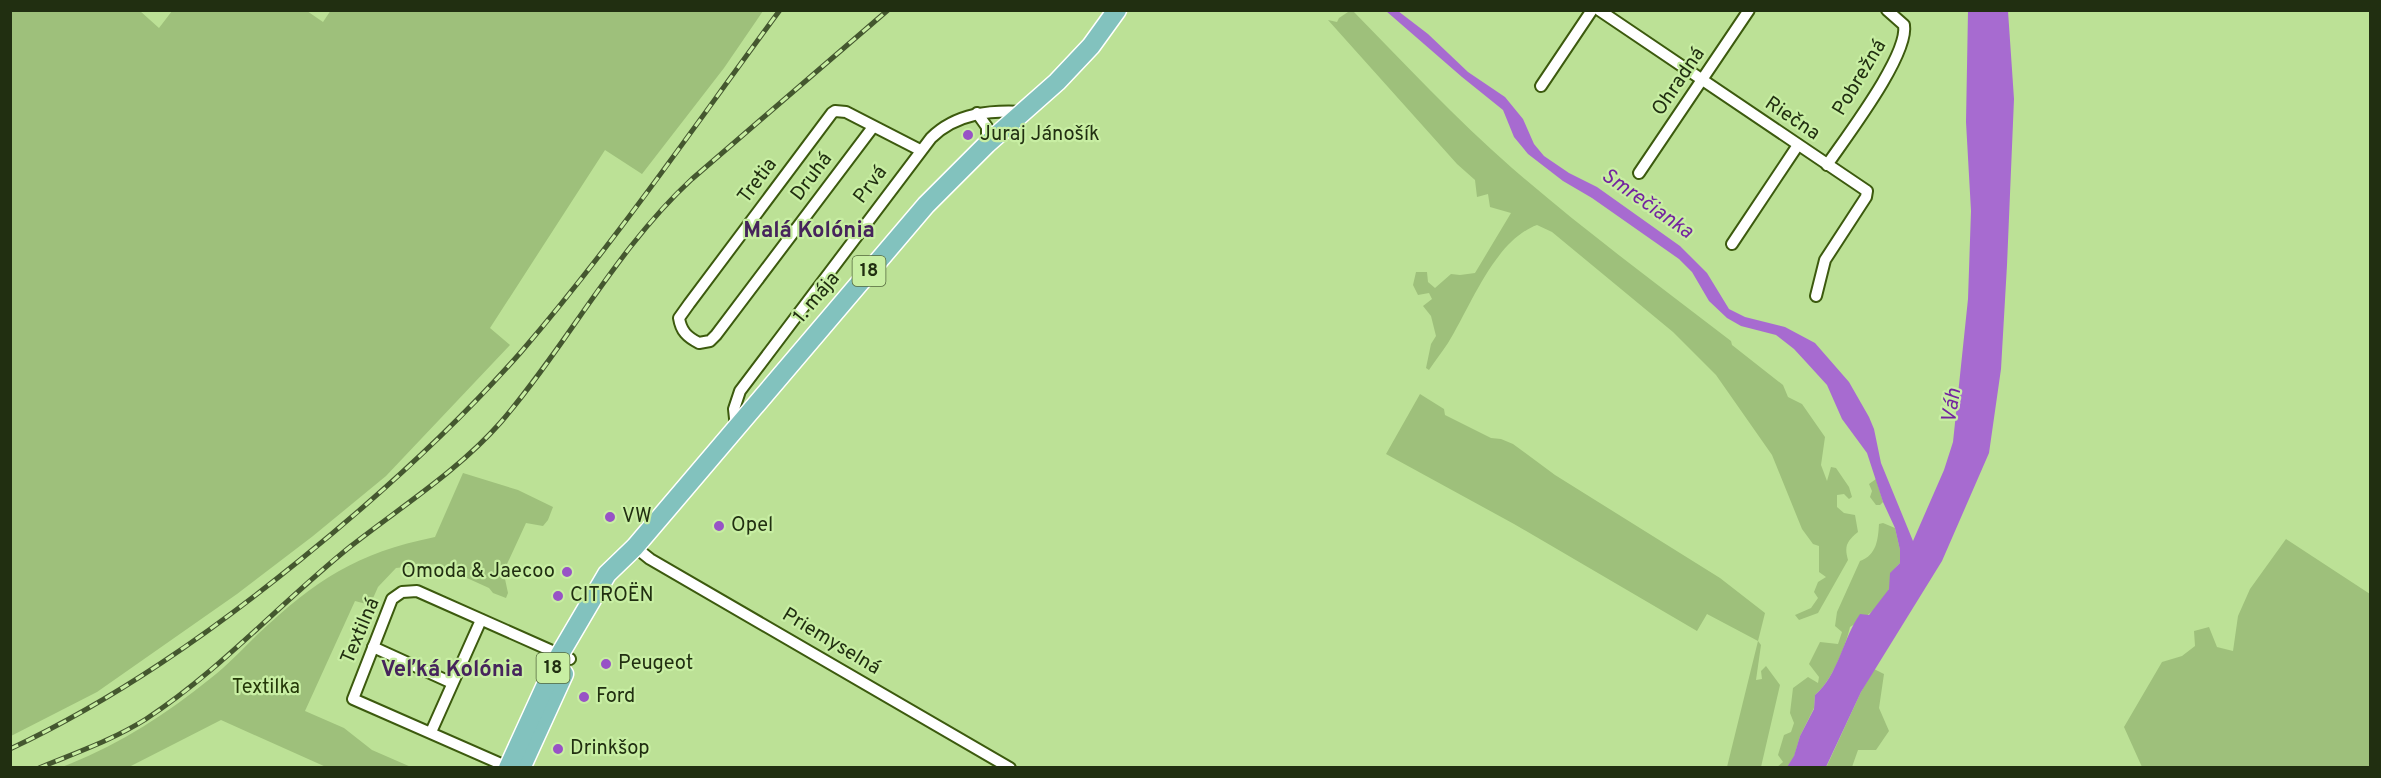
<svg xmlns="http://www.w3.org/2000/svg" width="2381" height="778" font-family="Overpass,sans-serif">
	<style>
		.green { fill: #9ec07b }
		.water { fill: #a76bd0 }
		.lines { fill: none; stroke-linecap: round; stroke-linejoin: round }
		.minor-casing { stroke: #3c5a0e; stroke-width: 14 }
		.primary-casing { stroke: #fff; stroke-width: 21 }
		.minor { stroke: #fff; stroke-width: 10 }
		.primary { stroke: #82c2be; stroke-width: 18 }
		.rail-casing { stroke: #44572f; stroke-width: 5 }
		.rail { stroke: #c8eea3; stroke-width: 3; stroke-dasharray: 9; stroke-linecap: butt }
		.poi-dot { fill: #9852c6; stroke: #c8eea3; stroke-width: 2 }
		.labels { text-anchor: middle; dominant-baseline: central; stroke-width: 4.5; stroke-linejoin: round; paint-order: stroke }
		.shield { fill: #c8eea3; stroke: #53683d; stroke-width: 1.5 }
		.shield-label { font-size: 18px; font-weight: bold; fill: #212f11 }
		.street-label { font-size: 20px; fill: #212f11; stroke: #c8eea3 }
		.poi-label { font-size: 20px; fill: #212f11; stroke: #c8eea3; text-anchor: start }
		.park-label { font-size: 20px; fill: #243808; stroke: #c8eea3 }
		.water-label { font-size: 21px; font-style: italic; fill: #73249f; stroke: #c8eea3 }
		.quarter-label { font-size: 22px; font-weight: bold; fill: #46245c; stroke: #c8eea3 }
	</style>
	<rect width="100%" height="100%" fill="#bce196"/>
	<!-- green -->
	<g class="green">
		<path d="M1351,10l2,1c52,53 103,108 159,157 70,61 145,116 219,173l1,4 51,40 5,12 14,7 23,33 -4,28 6,16 4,-14 5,1 13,19 3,10 -3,2 -5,-5 -7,1v12l7,6 11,2 3,17c-11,9 -14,14 -10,28l-30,53 -19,7 -4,-5 16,-7 7,-10 -4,-6 4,-10 8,-5 -7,-5v-26l-6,-2 -11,-15 -30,-74 -56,-80 -43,-43 -121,-100 -15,-7c-43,16 -66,81 -89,118 -6,9 -13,18 -19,27l-3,-2 5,-24 5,-8 -5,-20 -8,-10 9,-7 -3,-6 -11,2 -5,-10 3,-13h11l1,10 7,6 16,-14 9,1 15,-2 36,-60 -21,-6 -2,-13 -11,3 -2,-17 -18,-16 -129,-144 9,2 2,-4z"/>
		<polygon points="172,11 307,11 323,22 331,10 763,11 724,68 642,174 605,150 490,328 510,345 386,476 313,536 237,594 97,692 11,736 11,11 140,11 159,28"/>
		<polygon points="1420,394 1444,409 1445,415 1491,438 1501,439 1513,444 1555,475 1720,578 1765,613 1758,641 1761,645 1756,680 1762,679 1761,671 1766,666 1780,685 1761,767 1727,767 1758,641 1707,614 1697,631 1514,524 1386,454"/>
		<path d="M463,473l55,17 35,17 -5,13 -5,6 -17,-3 -25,54 4,2 3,14 -2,5 -13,-5 -4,-5 -53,-24 -40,4 -18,19 -8,18 -15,-4 -50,110 39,17 28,22 39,17h-85l-105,-47 -92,47h-67c55,-21 103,-52 149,-89 17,-13 31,-29 47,-44 58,-54 98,-81 177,-97z"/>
		<polygon points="1876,479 1883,502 1880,505 1876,505 1870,497 1872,491 1869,484"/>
		<path d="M1883,523l12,5 5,22v13c-15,15 -5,13 -11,26 -7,17 -24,29 -39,38 -5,21 -19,55 -35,68l-1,13 -14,28 -6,21 -7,10 -11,1 7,-6 -5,-7 6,-20 7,-3 3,-9 -4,-10 3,-25 15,-11 10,6 1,-6 -10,-13 11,-22 18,2 4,-12 -7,-6 2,-14 23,-51c17,-6 18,-22 19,-37z"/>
		<polygon points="2286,539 2370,594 2370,767 2142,767 2124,727 2162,662 2182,656 2195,646 2194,631 2209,627 2217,647 2233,651 2238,616 2250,589"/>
		<polygon points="1874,669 1884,674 1879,708 1889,731 1876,750 1858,750 1852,767 1826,768 1861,692"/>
	</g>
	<!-- water -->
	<path class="water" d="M1386,11h12l30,23 40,38 37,25 18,22 11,25 10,12 25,17 28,14 83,59 27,27 22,36 16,8 40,10 30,16 34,39 20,35 5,12 7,34 32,78 31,-71 9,-28 15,-143 3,-88 -5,-89 2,-111h40l6,88 -7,166 -6,104 -12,84 -47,108 -81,131 -35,75h-39l7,-11 6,-20 14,-27 1,-14c23,-19 28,-57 45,-81l9,1 20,-26 1,-16 10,-10v-13l-5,-22 -12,-26 -16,-49 -25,-34 -15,-34 -21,-23 -12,-13 -18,-14 -35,-9 -14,-8 -18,-17 -17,-29 -13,-13 -87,-61 -29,-17 -35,-27 -14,-17 -11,-27 -41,-33z"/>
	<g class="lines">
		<!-- minor casing -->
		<g class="minor-casing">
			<g id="minor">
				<polyline points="1599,10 1867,191 1866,197 1825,260 1816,296"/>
				<polyline points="1541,86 1592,10"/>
				<polyline points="977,113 987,127 987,144"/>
				<path d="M873,127l-157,208 -6,6 -11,2c-12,-6 -18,-12 -20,-25l10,-14 143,-191 3,-2 11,1 74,38"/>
				<path d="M1827,165c19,-28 82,-110 77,-140l-17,-15"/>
				<polyline points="1639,173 1749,10"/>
				<polyline points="1732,244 1798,145"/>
				<path d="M736,428l-2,-19 6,-18 191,-253c25,-25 60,-28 93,-26"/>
				<polyline points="635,547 650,559 1010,768"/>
				<polyline points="373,647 452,683"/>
				<polyline points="431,732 481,620"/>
				<polyline points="508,767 353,699 392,599 402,592 417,591 570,659"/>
			</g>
		</g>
		<!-- primary casing -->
		<g class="primary-casing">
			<g id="primary">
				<polyline points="523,764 564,674"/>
				<polyline points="508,768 560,654 607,574 635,547 926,205 987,144 1057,82 1091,46 1117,10"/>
			</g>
		</g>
		<!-- minor -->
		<use href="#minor" class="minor"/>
		<!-- primary -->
		<use href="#primary" class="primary"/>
		<!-- rail casing -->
		<g class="rail-casing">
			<g id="rail">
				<path d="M10,749c106,-50 200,-116 290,-189 79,-64 154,-132 221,-208 93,-108 174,-227 259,-342"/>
				<path d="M39,768c36,-15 74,-28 107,-49 75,-49 135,-117 205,-173 51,-40 107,-75 150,-124 67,-78 115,-173 191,-243l196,-169"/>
			</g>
		</g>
		<!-- rail -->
		<use href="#rail" class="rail"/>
	</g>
	<!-- markers -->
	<g class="poi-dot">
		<circle cx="968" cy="135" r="6"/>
		<circle cx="610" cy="517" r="6"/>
		<circle cx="719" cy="526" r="6"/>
		<circle cx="567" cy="572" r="6"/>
		<circle cx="558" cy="596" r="6"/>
		<circle cx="606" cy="664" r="6"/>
		<circle cx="584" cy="697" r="6"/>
		<circle cx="558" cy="749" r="6"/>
	</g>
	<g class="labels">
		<!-- shield labels -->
		<g class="shield">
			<rect x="852.5" y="256" width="33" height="30" rx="4.5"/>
			<rect x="536.5" y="653" width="33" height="30" rx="4.5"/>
		</g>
		<g class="shield-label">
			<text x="869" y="271">18</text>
			<text x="553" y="668">18</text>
		</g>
		<!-- street labels -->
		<g class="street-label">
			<text transform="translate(1860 78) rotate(-59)">Pobrežná</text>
			<text transform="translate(1679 82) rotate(-56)">Ohradná</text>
			<text transform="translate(1792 119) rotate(34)">Riečna</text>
			<text transform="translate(812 177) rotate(-53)">Druhá</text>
			<text transform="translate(758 181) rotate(-53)">Tretia</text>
			<text transform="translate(871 185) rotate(-53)">Prvá</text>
			<text transform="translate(817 298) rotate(-50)">1. mája</text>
			<text transform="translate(361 631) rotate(-67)">Textilná</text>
			<text transform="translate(831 642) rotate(31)">Priemyselná</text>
		</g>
		<!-- poi labels -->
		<g class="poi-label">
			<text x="980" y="135">Juraj Jánošík</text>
			<text x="622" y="517">VW</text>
			<text x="731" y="526">Opel</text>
			<text x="555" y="572" text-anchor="end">Omoda &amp; Jaecoo</text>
			<text x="570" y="596">CITROËN</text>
			<text x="618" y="664">Peugeot</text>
			<text x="596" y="697">Ford</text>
			<text x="570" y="749">Drinkšop</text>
		</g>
		<!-- park labels -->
		<g class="park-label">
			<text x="266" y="688">Textilka</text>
		</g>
		<!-- water labels -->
		<g class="water-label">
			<text transform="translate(1647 204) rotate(35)">Smrečianka</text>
			<text transform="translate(1952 406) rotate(-81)">Váh</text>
		</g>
		<!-- quarter labels -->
		<g class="quarter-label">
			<text x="809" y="231">Malá Kolónia</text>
			<text x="452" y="670">Veľká Kolónia</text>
		</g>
	</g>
	<!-- border -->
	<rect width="2381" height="778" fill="none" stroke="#212f11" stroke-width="24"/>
</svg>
